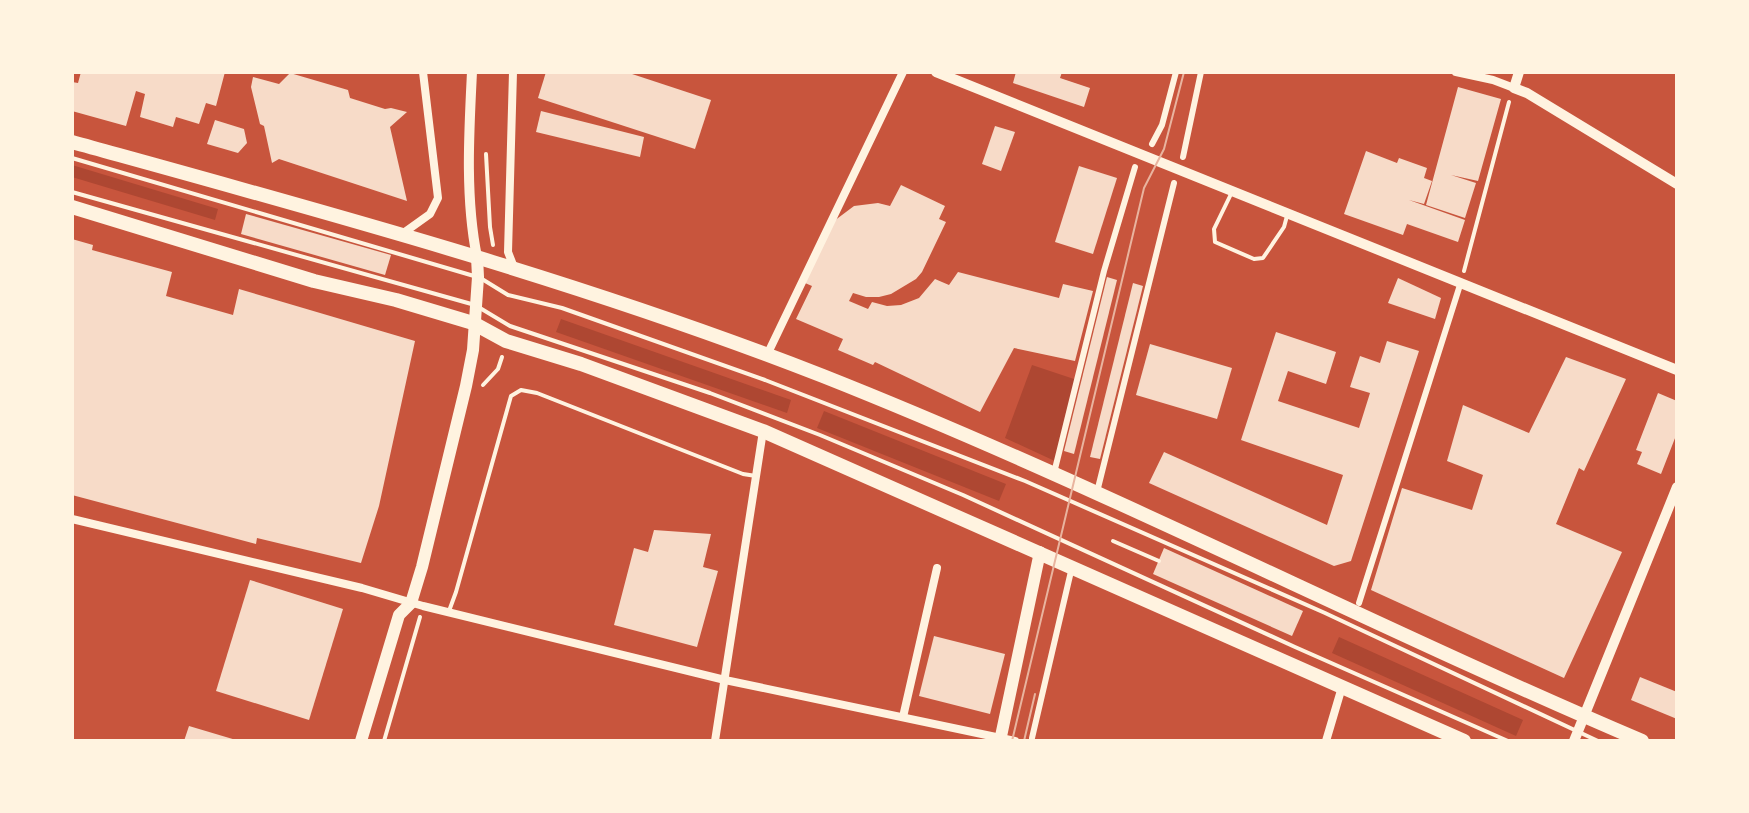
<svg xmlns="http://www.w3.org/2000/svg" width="1749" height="813" font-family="'Space Grotesk',sans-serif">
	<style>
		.green { fill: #ae4732 }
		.building { fill: #f7dbc8 }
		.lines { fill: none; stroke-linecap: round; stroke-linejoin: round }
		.path { stroke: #fff3e0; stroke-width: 4 }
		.service { stroke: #fff3e0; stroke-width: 4 }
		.pedestrian { stroke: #fff3e0; stroke-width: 6 }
		.minor { stroke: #fff3e0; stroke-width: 8 }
		.tertiary { stroke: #fff3e0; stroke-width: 10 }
		.secondary { stroke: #fff3e0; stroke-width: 12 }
		.primary { stroke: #fff3e0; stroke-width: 14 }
		.tram { stroke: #e9b49f; stroke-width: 2 }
	</style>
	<rect width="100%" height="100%" fill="#c8553d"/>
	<!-- green -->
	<g class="green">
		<polygon points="72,165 218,209 215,220 72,177"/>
		<polygon points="561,319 791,400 787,413 556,332"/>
		<polygon points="1032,365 1077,380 1057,462 1005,438"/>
		<polygon points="824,411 1006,484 999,501 817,428"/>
		<polygon points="1339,637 1523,720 1516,736 1332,653"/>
	</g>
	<!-- building -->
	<g class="building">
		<polygon points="81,72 225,72 216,106 206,103 199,124 176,117 173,127 140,117 145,94 136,91 126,126 72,111 72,82 78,83"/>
		<polygon points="546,72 626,72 711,100 695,149 538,98"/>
		<polygon points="1016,72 1062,72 1060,78 1090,88 1084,107 1013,83"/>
		<polygon points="290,73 348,90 350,98 385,109 391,108 407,112 390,127 407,201 279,159 272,163 264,126 260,124 251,87 253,77 279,84"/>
		<polygon points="1458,87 1501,99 1478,181 1451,175 1476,183 1465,218 1426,205"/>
		<polygon points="541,111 644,137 640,157 536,132"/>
		<polygon points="215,120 244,129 247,143 238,153 207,144"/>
		<polygon points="995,126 1015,132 1001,171 982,164"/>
		<polygon points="1366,151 1397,163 1399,158 1427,168 1424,178 1432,181 1424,204 1409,200 1465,220 1458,242 1407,224 1403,235 1344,214"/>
		<polygon points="1079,166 1117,178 1093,254 1055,242"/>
		<polygon points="901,185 945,206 939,219 946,222 922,272 916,279 891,294 879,297 866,297 853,293 849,301 868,309 872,302 887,306 901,305 919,298 935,279 949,285 958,272 1059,298 1063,284 1093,291 1075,361 1014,348 980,412 875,362 873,365 838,350 843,339 796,319 812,286 805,283 834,221 854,206 878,203 890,206"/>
		<polygon points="246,214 391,255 385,275 241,234"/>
		<polygon points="72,239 93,245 92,250 172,272 166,296 233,315 239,289 415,341 379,506 361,563 257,538 256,544 72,495"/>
		<polygon points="1107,277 1117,280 1074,454 1064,451"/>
		<polygon points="1398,278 1441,298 1435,319 1388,303"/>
		<polygon points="1133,283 1143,286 1100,459 1090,457"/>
		<polygon points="1276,332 1336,352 1326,384 1288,371 1278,401 1359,428 1370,393 1350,387 1360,356 1380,363 1387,341 1419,351 1351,561 1334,566 1149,483 1164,452 1327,525 1343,475 1241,440"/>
		<polygon points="1150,344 1232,368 1217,419 1136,395"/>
		<polygon points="1566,357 1626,379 1584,471 1579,468 1556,524 1622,552 1564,678 1371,590 1402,488 1472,510 1483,475 1447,461 1463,405 1529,433"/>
		<polygon points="1658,393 1677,401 1677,433 1661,474 1637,464 1642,452 1636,450"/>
		<polygon points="654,530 711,534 703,567 718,571 697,647 614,625 634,548 648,552"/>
		<polygon points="1164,548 1303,611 1292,636 1153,574"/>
		<polygon points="250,580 343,609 309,720 216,691"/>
		<polygon points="934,636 1005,654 990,714 919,696"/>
		<polygon points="1640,677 1677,692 1677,719 1631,700"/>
		<polygon points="189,726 236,740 236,741 184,741"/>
	</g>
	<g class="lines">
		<!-- path -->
		<g class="path">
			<polyline points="486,154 490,227 493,245"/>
			<polyline points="1464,271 1509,102"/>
			<polyline points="483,385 498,369 502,357"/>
			<polyline points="1113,541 1159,561"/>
			<polyline points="384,741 420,617"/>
		</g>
		<!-- service -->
		<g class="service">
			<polyline points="72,158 474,276"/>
			<polyline points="72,192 475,305 510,326 710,393 820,435 963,495 1295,647 1508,741"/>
			<polyline points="1232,192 1214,229 1215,242 1254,259 1263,258 1284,227 1287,216"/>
			<polyline points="482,279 508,295 562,308 765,380 1025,481 1325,613 1598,741"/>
			<polyline points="449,611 456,592 511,396 521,390 537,393 743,474 756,476"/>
		</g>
		<!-- pedestrian -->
		<g class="pedestrian">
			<polyline points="1152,144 1162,125 1176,72"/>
			<polyline points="1183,157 1201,72"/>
			<polyline points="1054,473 1104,271 1135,167"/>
			<polyline points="1097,492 1174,183"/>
			<polyline points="1359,603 1460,285"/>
			<polyline points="1032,738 1072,567"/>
		</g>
		<!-- minor -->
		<g class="minor">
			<polyline points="513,72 508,252 515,270"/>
			<polyline points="1456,72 1493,80 1514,88"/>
			<polyline points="402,234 430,214 438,198 423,72"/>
			<polyline points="767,355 903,72"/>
			<polyline points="72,519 362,588 423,606 725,680 1015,741"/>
			<polyline points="903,717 937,568"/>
			<polyline points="715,741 763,431"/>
			<polyline points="1326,741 1342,687"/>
		</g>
		<!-- tertiary -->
		<g class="tertiary">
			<path d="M472,72c-3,60 -7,126 5,185"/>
			<polyline points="936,72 1677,370"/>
			<polyline points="1519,72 1514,88 1527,93 1677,184"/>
			<polyline points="1574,741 1677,487"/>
		</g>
		<!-- secondary -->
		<g class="secondary">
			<polyline points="361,741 399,615 411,603 422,567 466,386 473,350 478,277 477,257"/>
			<polyline points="1000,741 1040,552"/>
		</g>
		<!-- primary -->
		<g class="primary">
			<path d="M72,142c253,70 506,138 751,234 278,110 544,248 819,365"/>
			<polyline points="72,207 314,281 396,300 473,323 506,341 581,364 763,431 1464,741"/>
		</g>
		<!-- tram -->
		<g class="tram">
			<polyline points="1012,741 1144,188 1164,149 1184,72"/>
			<polyline points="1024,741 1035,694"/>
		</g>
	</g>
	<!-- border -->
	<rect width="1749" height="813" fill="none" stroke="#fff3e0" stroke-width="148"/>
</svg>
